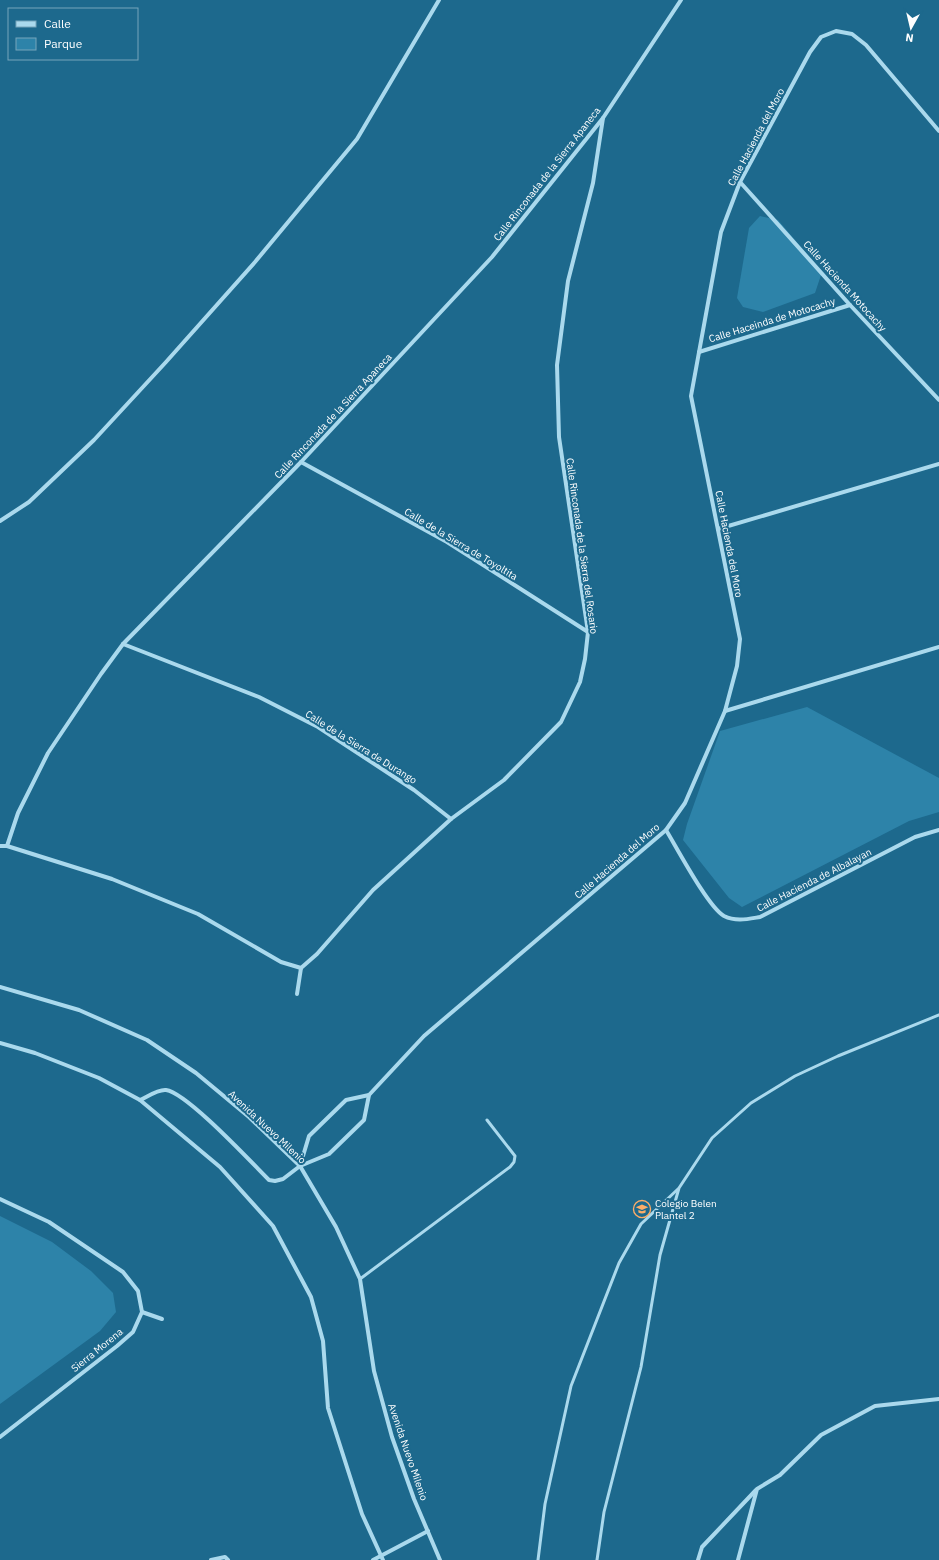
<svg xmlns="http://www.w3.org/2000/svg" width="939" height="1560" font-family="'IBM Plex Sans',sans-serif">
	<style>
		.green { fill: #2d83a9 }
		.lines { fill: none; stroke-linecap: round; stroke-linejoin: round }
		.service { stroke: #aad9ed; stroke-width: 3 }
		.minor { stroke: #aad9ed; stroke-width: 4 }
		.labels { text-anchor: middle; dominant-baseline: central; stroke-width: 4; stroke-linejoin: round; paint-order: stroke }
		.street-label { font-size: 10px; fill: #fff; stroke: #1d698d }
		.poi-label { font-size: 10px; fill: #fff; stroke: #1d698d; text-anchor: start }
	</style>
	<rect width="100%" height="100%" fill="#1d698d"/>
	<!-- green -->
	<g class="green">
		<polygon points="760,216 778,220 822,272 815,293 763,312 743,307 737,298 749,228"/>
		<polygon points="807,707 939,778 939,812 909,821 742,907 729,898 683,840 687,824 720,731"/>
		<polygon points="0,1216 52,1242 91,1271 113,1293 116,1312 100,1331 0,1404"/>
	</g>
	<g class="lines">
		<!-- service -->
		<g class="service">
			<polyline points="360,1279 510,1167 514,1162 515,1156 487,1120"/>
			<polyline points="538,1560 545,1504 571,1386 619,1263 641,1224 678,1189"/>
			<polyline points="597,1560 604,1512 641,1367 660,1255 679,1188 712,1138 751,1103 795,1076 838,1056 939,1015"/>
		</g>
		<!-- minor -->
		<g class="minor">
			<polyline points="740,182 850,305 939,400"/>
			<polyline points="699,352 850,305"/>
			<polyline points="301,462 447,542 588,632"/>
			<polyline points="0,521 29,502 94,440 166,362 255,262 357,139 439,0"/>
			<polyline points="718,529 939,464"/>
			<polyline points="123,644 259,697 318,727 414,790 451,819"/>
			<polyline points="725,711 939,647"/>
			<path d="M666,830c11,18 42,77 58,86 12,6 24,3 36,1l155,-80 24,-7"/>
			<polyline points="0,846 7,846 112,879 198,914 281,962 301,968"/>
			<polyline points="7,846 18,813 48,753 101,674 123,644 301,462 492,257 603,118 681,0"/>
			<polyline points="301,968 317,954 373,890 451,819 504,780 561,722 580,682 585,659 588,632 559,437 557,365 568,281 593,183 603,118"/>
			<polyline points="0,987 79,1010 147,1040 196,1073 249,1117 300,1166 336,1227 360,1279 374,1371 392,1437 414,1499 440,1560"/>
			<polyline points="297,994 301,968"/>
			<polyline points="0,1043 35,1053 99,1078 140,1100 220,1167 273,1226 311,1297 323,1341 328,1408 362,1514 383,1560"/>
			<path d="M140,1100c7,-3 18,-11 26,-10 21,3 84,71 103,90l6,1 8,-2 17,-13 29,-12 35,-34 5,-25 55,-59 242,-206 19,-27 40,-92 12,-45 3,-27 -49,-243 30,-164 19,-50 70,-130 11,-15 15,-6 16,3 14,11 73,86"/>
			<polyline points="300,1166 309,1136 346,1100 369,1095"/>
			<polyline points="0,1199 49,1222 123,1272 138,1291 142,1312 133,1332 117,1346 0,1437"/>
			<polyline points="142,1312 162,1319"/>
			<polyline points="211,1560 225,1557 228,1560"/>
			<polyline points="373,1560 428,1531"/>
			<polyline points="698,1560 702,1547 756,1490"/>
			<polyline points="738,1560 757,1489 780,1475 821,1435 875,1406 939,1399"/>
		</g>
	</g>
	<!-- icons -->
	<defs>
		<g id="school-ring" transform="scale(0.9)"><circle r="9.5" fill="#1d698d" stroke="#fdad68" stroke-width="1.5"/><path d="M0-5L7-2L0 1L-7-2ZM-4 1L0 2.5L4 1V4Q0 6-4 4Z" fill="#fdad68"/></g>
	</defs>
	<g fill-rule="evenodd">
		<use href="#school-ring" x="642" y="1209"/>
	</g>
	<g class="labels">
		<!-- street labels -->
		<g class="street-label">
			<text transform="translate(756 137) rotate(-62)">Calle Hacienda del Moro</text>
			<text transform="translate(547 174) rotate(-52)">Calle Rinconada de la Sierra Apaneca</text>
			<text transform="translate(845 286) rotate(48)">Calle Hacienda Motocachy</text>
			<text transform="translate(772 320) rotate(-17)">Calle Haceinda de Motocachy</text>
			<text transform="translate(333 416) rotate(-47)">Calle Rinconada de la Sierra Apaneca</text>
			<text transform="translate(461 544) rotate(31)">Calle de la Sierra de Toyoltita</text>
			<text transform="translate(729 544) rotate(79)">Calle Hacienda del Moro</text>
			<text transform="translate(582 546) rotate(82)">Calle Rinconada de la Sierra del Rosario</text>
			<text transform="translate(361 747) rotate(32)">Calle de la Sierra de Durango</text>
			<text transform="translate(617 861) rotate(-41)">Calle Hacienda del Moro</text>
			<text transform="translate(814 880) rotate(-27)">Calle Hacienda de Albalayan</text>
			<text transform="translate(267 1127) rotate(43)">Avenida Nuevo Milenio</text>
			<text transform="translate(97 1350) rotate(-39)">Sierra Morena</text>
			<text transform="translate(408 1452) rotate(71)">Avenida Nuevo Milenio</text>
		</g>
		<!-- poi labels -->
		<g class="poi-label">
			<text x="655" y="1203">Colegio Belen<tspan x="655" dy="12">Plantel 2</tspan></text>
		</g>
	</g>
	<!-- legend -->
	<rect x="8" y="8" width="130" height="52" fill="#1d698d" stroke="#77a5bb"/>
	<rect x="16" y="21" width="20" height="6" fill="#aad9ed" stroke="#77a5bb"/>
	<text x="44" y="28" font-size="12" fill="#ffffff">Calle</text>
	<rect x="16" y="38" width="20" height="12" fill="#2d83a9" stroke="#77a5bb"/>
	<text x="44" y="48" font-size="12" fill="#ffffff">Parque</text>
	<!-- north arrow -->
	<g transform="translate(911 28) rotate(188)" stroke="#1d698d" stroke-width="3" paint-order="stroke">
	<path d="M0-3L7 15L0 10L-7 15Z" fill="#ffffff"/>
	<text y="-6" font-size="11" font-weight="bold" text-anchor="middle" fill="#ffffff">N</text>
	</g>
</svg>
